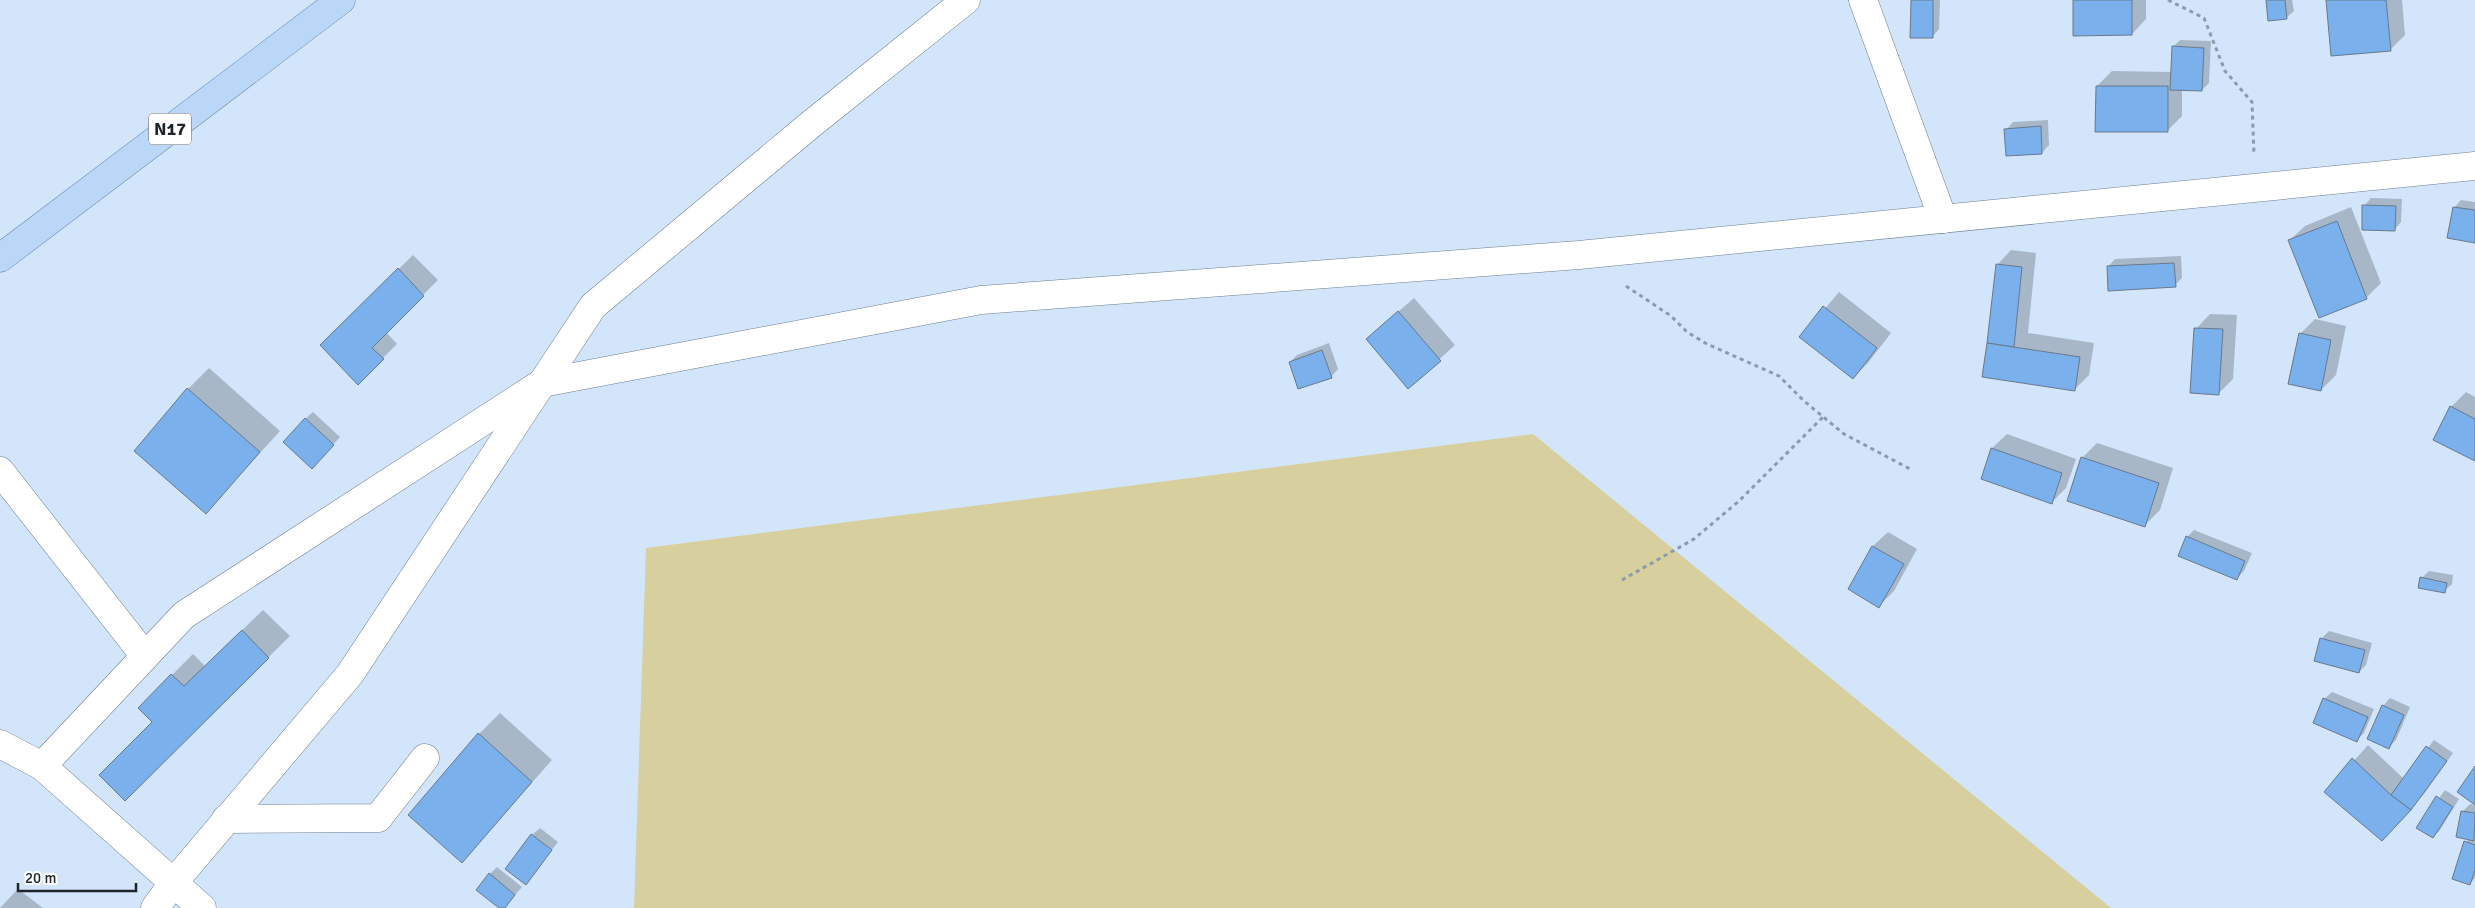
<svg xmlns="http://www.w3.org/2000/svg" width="2475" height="908" font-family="Signika,sans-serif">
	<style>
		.green { fill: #d7cf9d }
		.shadow { fill: #0003 }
		.building { fill: #7ab0eb; stroke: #68798c }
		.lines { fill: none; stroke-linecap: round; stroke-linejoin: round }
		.minor-casing { stroke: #6d7e91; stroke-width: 29 }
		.major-casing { stroke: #6687ad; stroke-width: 29 }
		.path { stroke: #8c9bab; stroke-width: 3; stroke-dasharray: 4 4; stroke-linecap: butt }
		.minor { stroke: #fff; stroke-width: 28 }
		.major { stroke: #bbd7f7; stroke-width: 28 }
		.labels { text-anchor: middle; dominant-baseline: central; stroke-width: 4; stroke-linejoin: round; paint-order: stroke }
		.shield { fill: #fff; stroke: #61666b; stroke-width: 1 }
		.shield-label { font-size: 18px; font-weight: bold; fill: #1d242c }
	</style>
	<rect width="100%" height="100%" fill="#d2e5fa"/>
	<!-- green -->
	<polygon class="green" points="1533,434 2111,908 634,908 646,548"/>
	<!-- shadow -->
	<g class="shadow">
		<polygon points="1912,0 1940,0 1939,29 1932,37"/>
		<polygon points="2075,0 2146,0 2146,19 2132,34"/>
		<polygon points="2267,0 2292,0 2294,11 2286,18"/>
		<polygon points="2327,0 2402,0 2405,35 2390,50"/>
		<polygon points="2180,40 2211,41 2209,83 2202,90 2182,89 2182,116 2167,131 2097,86 2112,71 2172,72 2173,47"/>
		<polygon points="2048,120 2049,145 2042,153 2006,130 2013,122"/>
		<polygon points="2371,198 2402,199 2401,222 2394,230 2364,206"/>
		<polygon points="2461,200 2475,202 2475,241 2454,208"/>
		<polygon points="2351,207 2381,283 2366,298 2290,240 2305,226"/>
		<polygon points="2011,250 2036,253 2028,333 2094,343 2089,375 2074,390 1984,376 1997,265"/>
		<polygon points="413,255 438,280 386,332 397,344 358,383 322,345"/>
		<polygon points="2181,256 2182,278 2175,285 2108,267 2115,259"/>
		<polygon points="1839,292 1891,333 1868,363 1853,378 1801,337"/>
		<polygon points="1414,298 1455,345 1409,387 1367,339"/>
		<polygon points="2210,314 2237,315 2233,379 2218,394 2196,329"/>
		<polygon points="2315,319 2346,326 2336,375 2321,390 2300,334"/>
		<polygon points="1329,343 1338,369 1331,377 1290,362 1297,355"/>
		<polygon points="209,368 280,431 206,512 188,389"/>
		<polygon points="2466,392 2475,397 2475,460 2451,407"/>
		<polygon points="313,412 340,437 319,460 305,419"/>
		<polygon points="2007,434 2076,459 2066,488 2051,503 1992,448"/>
		<polygon points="2097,443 2173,468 2160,510 2145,525 2082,458"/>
		<polygon points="2194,530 2252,553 2244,571 2237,578 2187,537"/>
		<polygon points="1888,532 1917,549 1894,591 1879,606 1849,589 1873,546"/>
		<polygon points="2429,571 2453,575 2452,584 2444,591 2422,578"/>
		<polygon points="263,610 290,636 125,799 154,722 139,708 193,654 205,666"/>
		<polygon points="2329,631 2372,643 2366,665 2359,672 2316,660 2322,638"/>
		<polygon points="2332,692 2374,709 2364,733 2357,740 2324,699"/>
		<polygon points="2390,698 2410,707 2396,740 2389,747 2383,706"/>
		<polygon points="500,713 552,760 462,861 479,734"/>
		<polygon points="2434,740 2453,753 2424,794 2397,824 2326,792 2368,745 2404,779"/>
		<polygon points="2445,790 2459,799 2440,830 2433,837 2418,827"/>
		<polygon points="2470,804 2475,805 2475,878 2470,884 2466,842 2469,838 2463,811"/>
		<polygon points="540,828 558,842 526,883 532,835"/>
		<polygon points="497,867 522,887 504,908 501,908 490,874"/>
		<polygon points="18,889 43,908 0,908"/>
	</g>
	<!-- building -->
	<g class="building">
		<polygon points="1911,0 1933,0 1933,38 1910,38"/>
		<polygon points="2073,0 2132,0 2132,35 2073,36"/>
		<polygon points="2266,0 2285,0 2287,19 2268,21"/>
		<polygon points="2326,0 2386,0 2391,51 2331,56"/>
		<polygon points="2172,46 2204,48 2202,91 2170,90"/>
		<polygon points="2096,86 2168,86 2168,132 2095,132"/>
		<polygon points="2041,126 2042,154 2006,156 2004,129"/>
		<polygon points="2362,205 2396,206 2395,231 2362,230"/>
		<polygon points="2453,207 2475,210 2475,243 2447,238"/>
		<polygon points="2337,221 2367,299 2319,318 2288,240"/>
		<polygon points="2174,263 2176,287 2108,291 2107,266"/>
		<polygon points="1996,264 2022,267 2014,347 1987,343"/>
		<polygon points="398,268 424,296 372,348 384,359 358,385 320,345"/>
		<polygon points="1823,306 1877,348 1853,379 1799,337"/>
		<polygon points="1398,311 1441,361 1408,389 1366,339"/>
		<polygon points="2194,328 2223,329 2219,395 2190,393"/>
		<polygon points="2299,333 2331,340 2321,391 2288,384"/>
		<polygon points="1987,343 2080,357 2075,391 1982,377"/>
		<polygon points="1322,350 1332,378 1298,389 1289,362"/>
		<polygon points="187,388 260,452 206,514 134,451"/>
		<polygon points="2450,406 2475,419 2475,461 2433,440"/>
		<polygon points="305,418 334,445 312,469 283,442"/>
		<polygon points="1991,448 2062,473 2052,504 1981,479"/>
		<polygon points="2081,457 2159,483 2145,527 2067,501"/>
		<polygon points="2186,536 2245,561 2237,580 2178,556"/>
		<polygon points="1872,546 1904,564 1879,608 1848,589"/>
		<polygon points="2420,577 2447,583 2445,593 2418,588"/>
		<polygon points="242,630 269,658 125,801 99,775 152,722 138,708 171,674 184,686"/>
		<polygon points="2320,638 2365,650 2359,673 2314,661"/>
		<polygon points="2323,698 2368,717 2357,742 2313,723"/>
		<polygon points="2382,705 2404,715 2389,749 2367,739"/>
		<polygon points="478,733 532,782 462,863 408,815"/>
		<polygon points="2426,746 2447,761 2411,810 2391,795"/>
		<polygon points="2352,758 2391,795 2411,810 2382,841 2324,792"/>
		<polygon points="2475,766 2475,805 2457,792"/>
		<polygon points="2436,796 2453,807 2433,838 2416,828"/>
		<polygon points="2461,811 2475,813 2474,841 2456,837"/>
		<polygon points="531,834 552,850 526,885 505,869"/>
		<polygon points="2464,841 2475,845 2475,870 2470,885 2452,879"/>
		<polygon points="489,873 515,895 505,908 499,908 476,890"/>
	</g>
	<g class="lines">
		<!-- minor casing -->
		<g class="minor-casing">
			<g id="minor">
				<polyline points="1863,0 1943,219"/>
				<polyline points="0,471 145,656"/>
				<polyline points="0,744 42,766 202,908"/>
				<polyline points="42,766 184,615 542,383 981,300 1579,255 2475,166"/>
				<polyline points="226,819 378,818 425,758"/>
				<polyline points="155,908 174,882 350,674 593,306 810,125 966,0"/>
			</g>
		</g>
		<!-- major casing -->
		<g class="major-casing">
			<polyline id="major" points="0,258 341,0"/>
		</g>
		<!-- path -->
		<g class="path">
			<polyline points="2168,0 2204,18 2225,71 2252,102 2254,155"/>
			<polyline points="1626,286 1671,316 1687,332 1707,344 1779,376 1804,401 1844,434 1910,469"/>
			<polyline points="1622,580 1694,539 1739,501 1823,417"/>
		</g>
		<!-- minor -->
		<use href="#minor" class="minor"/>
		<!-- major -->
		<use href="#major" class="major"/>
	</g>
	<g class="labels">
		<!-- shield labels -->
		<rect class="shield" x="149" y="113.5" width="42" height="31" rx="4"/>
		<g class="shield-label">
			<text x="170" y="129">N17</text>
		</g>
	</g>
	<!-- scale -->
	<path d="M18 883v8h118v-8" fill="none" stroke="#1d242c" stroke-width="2.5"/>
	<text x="25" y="883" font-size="15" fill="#1d242c" stroke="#ffffff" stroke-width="4" paint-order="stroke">20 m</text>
</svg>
